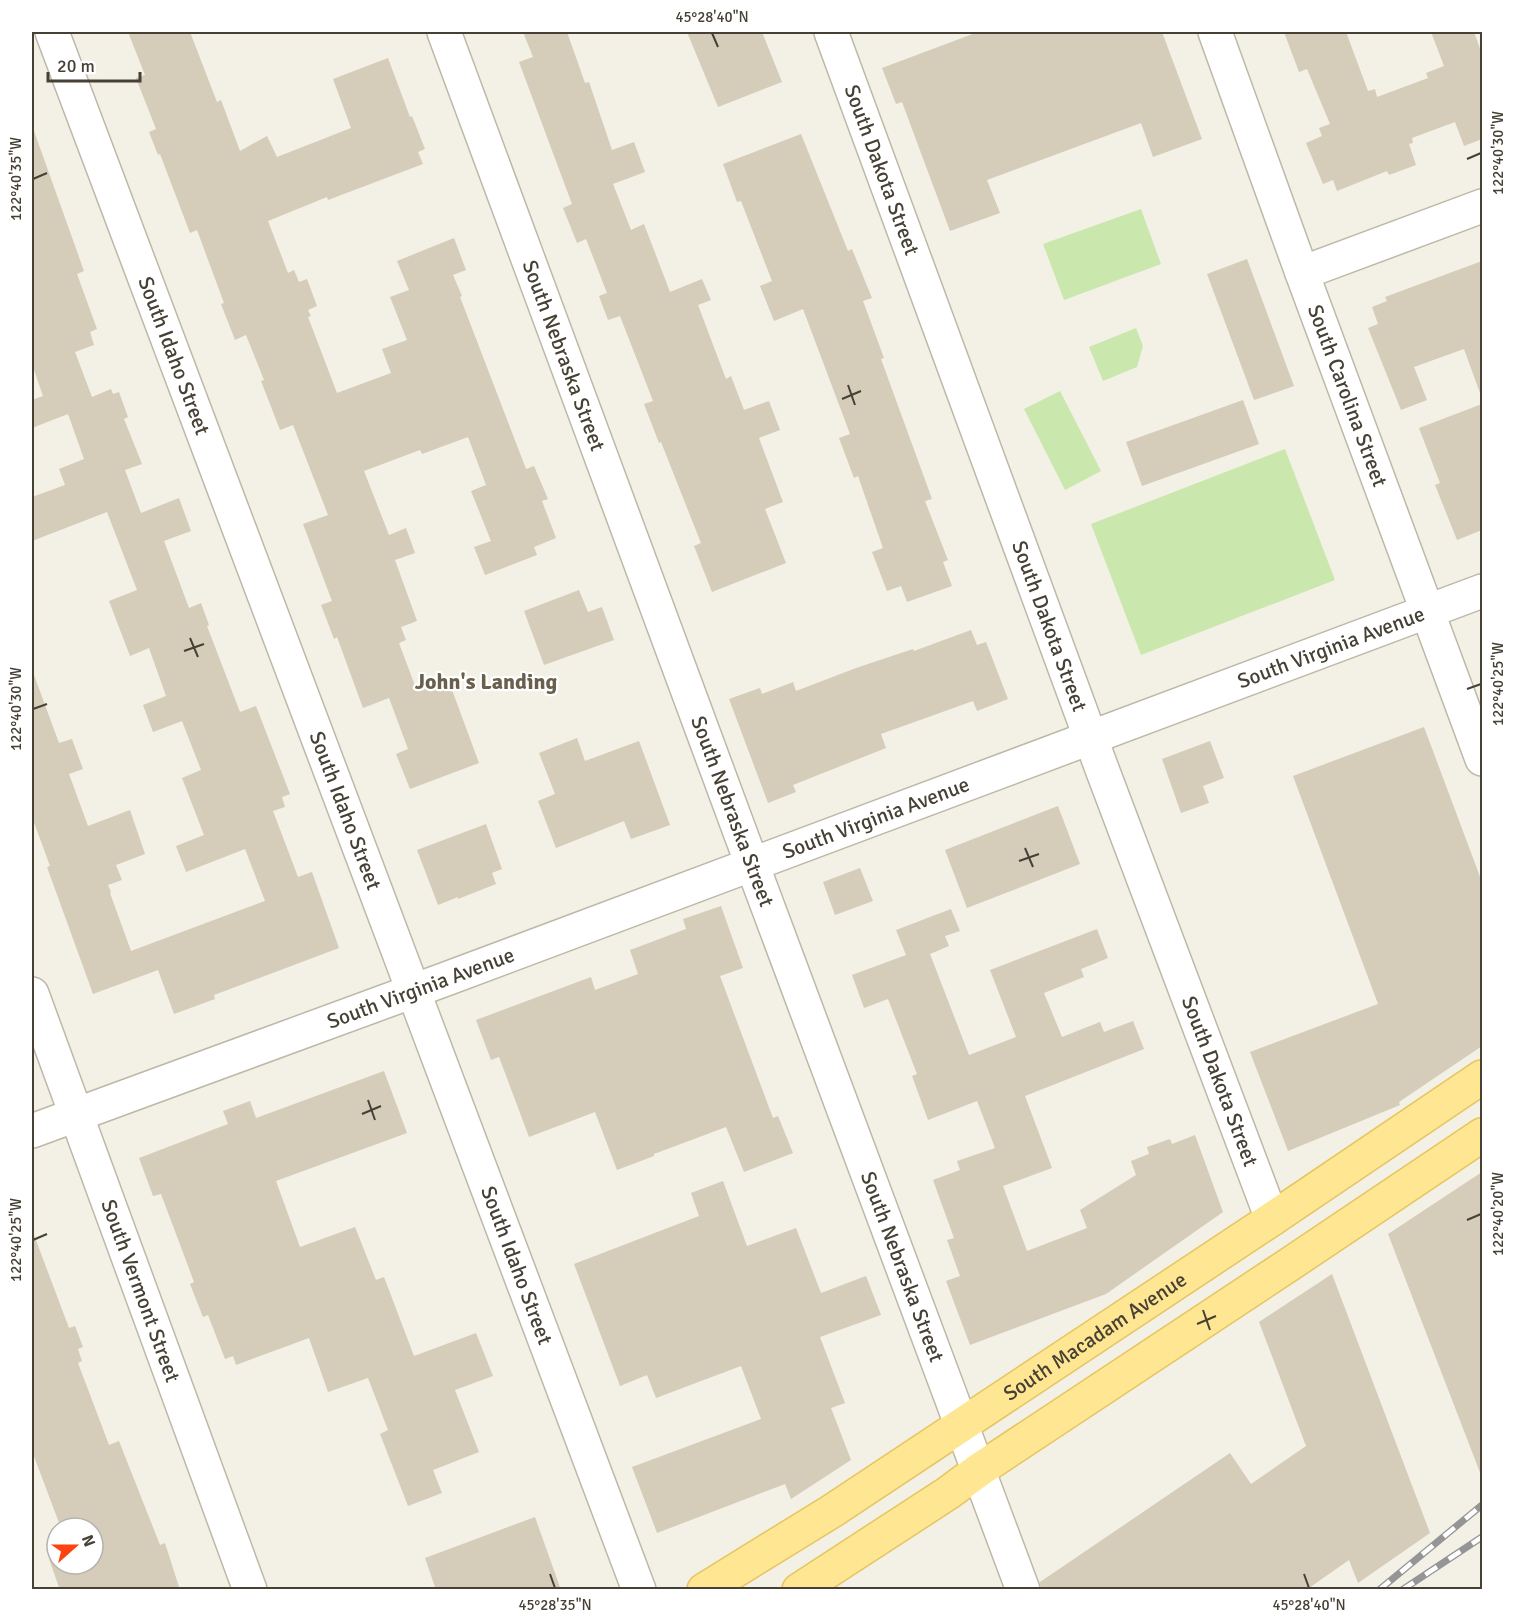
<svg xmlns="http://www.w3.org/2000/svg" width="1514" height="1621" viewBox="0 0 1514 1621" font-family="Signika,sans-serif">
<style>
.green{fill:#cae8ad}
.building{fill:#d5ccba}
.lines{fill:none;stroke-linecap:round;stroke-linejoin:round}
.minor-casing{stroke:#beb8a8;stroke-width:36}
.major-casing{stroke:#e6c561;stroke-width:36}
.minor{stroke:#fff;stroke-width:33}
.major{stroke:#ffe692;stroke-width:33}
.rail-casing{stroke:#959595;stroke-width:7}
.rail{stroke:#fff;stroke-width:4.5;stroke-dasharray:14;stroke-linecap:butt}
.ticks{fill:none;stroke:#464035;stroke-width:2}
.labels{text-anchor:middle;stroke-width:4.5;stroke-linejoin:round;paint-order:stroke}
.street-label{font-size:21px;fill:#464035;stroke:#fff}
.neighbourhood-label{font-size:22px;font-weight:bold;fill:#695f4c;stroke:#fff}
.neatline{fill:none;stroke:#464035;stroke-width:2}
.ticks-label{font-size:15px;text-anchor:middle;fill:#464035}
</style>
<rect width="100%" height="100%" fill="#f3f0e5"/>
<g class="green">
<polygon points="1141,209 1161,264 1064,300 1043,244"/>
<polygon points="1136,328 1143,346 1137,367 1103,381 1089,347"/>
<polygon points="1060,391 1101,471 1065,490 1024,409"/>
<polygon points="1285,449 1335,580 1141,655 1091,524"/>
</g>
<g class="building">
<polygon points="128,32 190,32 217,102 221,100 240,151 267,136 277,157 351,128 333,79 388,58 410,117 412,116 425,149 418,152 423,164 328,200 327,197 268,221 288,273 294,270 299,282 307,279 317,306 308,310 311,316 308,317 337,393 391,373 382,349 407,340 390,297 409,290 397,261 454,238 466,270 453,275 462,296 460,297 526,469 534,466 548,499 542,501 556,538 534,547 537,555 485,575 474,547 491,541 471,491 486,485 468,437 422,454 420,450 364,471 389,535 406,528 415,553 395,560 417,621 401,627 406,640 399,643 417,691 448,679 479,763 410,789 396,754 408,749 389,698 363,708 337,637 334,639 321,605 332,601 303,524 328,515 293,425 280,430 261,381 264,380 246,335 235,340 221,304 224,303 197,230 190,233 160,154 158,155 149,132 156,129 136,78 145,75"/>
<polygon points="523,32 567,32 585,83 589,82 612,150 634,142 645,172 613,184 631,230 644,224 670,292 702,279 711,300 698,305 726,379 731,376 744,410 769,401 780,430 759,438 783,502 765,509 786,563 712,592 694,546 701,543 661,442 659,443 644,404 653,401 620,316 608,320 599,296 607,293 586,239 577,243 563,208 572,204 519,62 533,57"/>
<polygon points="687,32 762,32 782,82 718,107"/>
<polygon points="978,32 1162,32 1202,139 1153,157 1141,123 987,180 1000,213 950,231 902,102 896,104 882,68"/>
<polygon points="1284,32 1346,32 1368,91 1375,89 1377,97 1428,78 1426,73 1444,66 1431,32 1474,32 1482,54 1482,139 1464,146 1455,122 1412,138 1413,143 1409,144 1416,165 1389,175 1387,171 1337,191 1333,180 1323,184 1306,143 1322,136 1319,128 1330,124 1307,69 1299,72"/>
<polygon points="32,131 34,131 84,271 77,274 97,329 90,332 94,345 75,352 92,397 111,389 113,394 119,392 128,417 124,419 142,464 125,470 141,513 179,498 191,531 164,541 189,608 201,603 209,625 207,626 240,712 256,706 290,794 282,797 285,807 273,811 298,877 312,872 339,948 214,995 215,999 174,1014 158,970 93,994 47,867 50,866 32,817 32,676 34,675 59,743 72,739 83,769 69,774 88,826 130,810 145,854 116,865 122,880 108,885 111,892 110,893 131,951 265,901 245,849 186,872 176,846 204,835 182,778 201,770 182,721 153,732 143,705 166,696 149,648 130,656 109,601 137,590 107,512 32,541 32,497 65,485 59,469 84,459 68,414 32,428 32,400 43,396 32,364"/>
<polygon points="801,134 848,251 852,249 872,298 863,301 884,358 881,359 932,499 925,501 948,560 943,562 952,586 907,602 901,586 887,591 872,552 883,548 858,476 854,478 839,438 850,434 803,309 774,321 760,286 772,281 741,201 737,202 723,164"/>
<polygon points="1247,259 1294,386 1254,400 1207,274"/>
<polygon points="1482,261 1482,392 1480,393 1464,349 1414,367 1427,400 1401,410 1368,328 1378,324 1372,307 1387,301 1385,297"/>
<polygon points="1243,400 1259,444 1142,486 1126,442"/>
<polygon points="1482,404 1482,530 1457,540 1435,485 1440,483 1419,428"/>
<polygon points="579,590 588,612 602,607 614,640 544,665 524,611"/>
<polygon points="971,630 977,645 986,642 1008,699 977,711 973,701 881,734 886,748 793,785 796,792 768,803 729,699 760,688 762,694 793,682 796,691 856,668 913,649 914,651"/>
<polygon points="1424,727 1482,882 1482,1046 1399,1102 1400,1105 1288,1151 1250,1052 1378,1004 1293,776"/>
<polygon points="577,738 585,761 639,741 670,825 631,839 624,821 556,848 538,801 555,794 539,753"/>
<polygon points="1210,741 1224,778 1203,786 1209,803 1181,813 1162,759"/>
<polygon points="1058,806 1080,864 967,908 945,850"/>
<polygon points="486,824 502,869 492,873 496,884 458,899 458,897 438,905 417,850"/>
<polygon points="860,868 873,901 835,915 823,882"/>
<polygon points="721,906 743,968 720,976 773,1118 778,1116 793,1153 744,1172 726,1127 654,1154 654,1156 617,1170 595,1112 529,1137 499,1057 491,1060 476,1020 591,977 595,990 638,974 630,950 686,929 683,919"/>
<polygon points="951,909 960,931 945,936 949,946 930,954 969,1055 1016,1037 990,970 1097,929 1108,958 1081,969 1084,977 1044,993 1062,1037 1100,1022 1104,1032 1133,1021 1144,1049 1025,1096 1052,1168 1003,1186 1027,1251 1087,1228 1080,1210 1136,1175 1131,1161 1149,1154 1147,1147 1170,1139 1172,1144 1195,1135 1223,1212 1106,1294 970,1345 946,1281 960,1276 947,1240 954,1238 933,1180 960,1170 957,1161 995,1148 977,1101 928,1120 912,1076 917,1074 888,999 864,1008 852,975 906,955 896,930"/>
<polygon points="384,1071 407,1133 276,1181 300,1247 355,1227 376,1280 384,1277 414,1356 476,1333 493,1376 455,1390 479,1452 433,1470 442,1493 408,1506 380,1434 388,1430 368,1378 328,1392 309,1338 236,1365 233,1356 225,1359 208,1315 203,1317 190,1284 194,1282 161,1194 153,1196 139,1158 228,1124 223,1111 250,1101 256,1118"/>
<polygon points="1482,1172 1482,1475 1481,1475 1388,1234"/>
<polygon points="723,1181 747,1246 796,1228 821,1293 866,1276 881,1315 820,1337 845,1403 831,1408 851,1460 791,1499 785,1484 657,1533 632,1467 761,1419 741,1366 656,1398 647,1375 620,1386 574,1264 699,1216 691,1193"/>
<polygon points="32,1235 34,1235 69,1328 75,1326 83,1347 78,1349 82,1361 78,1363 109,1445 119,1441 160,1545 165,1543 180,1590 60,1590 49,1559 57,1556 57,1564 93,1564 93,1528 61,1528 32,1451"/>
<polygon points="1332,1274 1430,1533 1358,1583 1349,1560 1306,1590 1041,1590 1040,1582 1230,1453 1251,1484 1306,1446 1259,1322"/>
<polygon points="535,1517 561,1590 436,1590 425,1558"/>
</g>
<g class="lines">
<g class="minor-casing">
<g id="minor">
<path id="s1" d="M52,32L639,1590"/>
<path id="s2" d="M444,32L740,832L1023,1590"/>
<path id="s3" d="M831,32L1102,769L1272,1219"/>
<path id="s4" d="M1215,32L1302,273L1482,759"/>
<polyline points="1302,273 1482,206"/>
<path id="s5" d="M32,994L250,1590"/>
<path id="s6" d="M32,1131L446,979L1482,591"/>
</g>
</g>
<g class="major-casing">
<g id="major">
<path id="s7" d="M704,1590L832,1511L1272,1219L1482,1077"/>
<polyline points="799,1590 948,1493 979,1470 1290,1264 1482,1135"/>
</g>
</g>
<use href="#minor" class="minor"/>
<use href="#major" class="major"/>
<g class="rail-casing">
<g id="rail">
<polyline points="1379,1590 1482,1505"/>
<polyline points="1402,1590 1482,1537"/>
</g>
</g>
<use href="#rail" class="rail"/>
</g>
<path class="ticks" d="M712,33L718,47M1467,159L1481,153M33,179L47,173M848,385L855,405M842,399L861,391M190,638L198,657M184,651L204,644M1467,689L1481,684M33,709L47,704M1025,848L1033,867M1019,861L1039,854M368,1100L375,1120M362,1114L381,1106M1467,1220L1481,1214M33,1240L47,1234M1203,1310L1210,1330M1197,1324L1216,1316M550,1574L555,1588M1304,1574L1309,1588"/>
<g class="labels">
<g class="street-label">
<text dy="7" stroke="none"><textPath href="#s3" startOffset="147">South Dakota Street</textPath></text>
<text dy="7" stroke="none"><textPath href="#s2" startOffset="345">South Nebraska Street</textPath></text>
<text dy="7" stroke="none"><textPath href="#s1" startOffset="346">South Idaho Street</textPath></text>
<text dy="7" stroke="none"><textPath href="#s4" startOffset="387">South Carolina Street</textPath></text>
<text dy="7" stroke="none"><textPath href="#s3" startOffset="633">South Dakota Street</textPath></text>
<text dy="7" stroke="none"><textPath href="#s6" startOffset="1386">South Virginia Avenue</textPath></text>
<text dy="7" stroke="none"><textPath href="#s1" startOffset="832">South Idaho Street</textPath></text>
<text dy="7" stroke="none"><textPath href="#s2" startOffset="831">South Nebraska Street</textPath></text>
<text dy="7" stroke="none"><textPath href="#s6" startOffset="900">South Virginia Avenue</textPath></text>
<text dy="7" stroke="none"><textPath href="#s6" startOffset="414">South Virginia Avenue</textPath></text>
<text dy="7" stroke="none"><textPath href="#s3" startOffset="1119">South Dakota Street</textPath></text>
<text dy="7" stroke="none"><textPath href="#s1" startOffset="1318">South Idaho Street</textPath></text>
<text dy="7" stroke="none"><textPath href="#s2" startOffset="1317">South Nebraska Street</textPath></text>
<text dy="7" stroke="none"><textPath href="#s5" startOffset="316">South Vermont Street</textPath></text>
<text dy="7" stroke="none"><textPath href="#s7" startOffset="466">South Macadam Avenue</textPath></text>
</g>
<g class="neighbourhood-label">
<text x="486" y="689">John's Landing</text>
</g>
</g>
<rect width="1514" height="1621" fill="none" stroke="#ffffff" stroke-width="66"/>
<g transform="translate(75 1546) rotate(69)"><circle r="28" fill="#ffffff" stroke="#b5b3ae" stroke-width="1.5"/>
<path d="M0-4.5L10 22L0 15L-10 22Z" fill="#fe4212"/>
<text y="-9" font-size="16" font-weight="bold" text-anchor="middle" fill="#464035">N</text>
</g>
<path d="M48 72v9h92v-9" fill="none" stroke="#464035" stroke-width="3"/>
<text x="57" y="72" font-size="18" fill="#464035" stroke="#ffffff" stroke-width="4.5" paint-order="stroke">20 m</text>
<rect x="33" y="33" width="1448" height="1555" class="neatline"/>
<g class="ticks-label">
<text x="712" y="22">45°28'40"N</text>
<text transform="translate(1498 153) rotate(-90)" y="5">122°40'30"W</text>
<text transform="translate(16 179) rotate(-90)" y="5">122°40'35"W</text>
<text transform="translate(1498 684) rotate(-90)" y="5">122°40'25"W</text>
<text transform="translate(16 709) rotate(-90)" y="5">122°40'30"W</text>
<text transform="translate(1498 1214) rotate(-90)" y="5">122°40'20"W</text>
<text transform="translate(16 1240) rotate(-90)" y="5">122°40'25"W</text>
<text x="555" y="1610">45°28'35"N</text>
<text x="1309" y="1610">45°28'40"N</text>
</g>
</svg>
